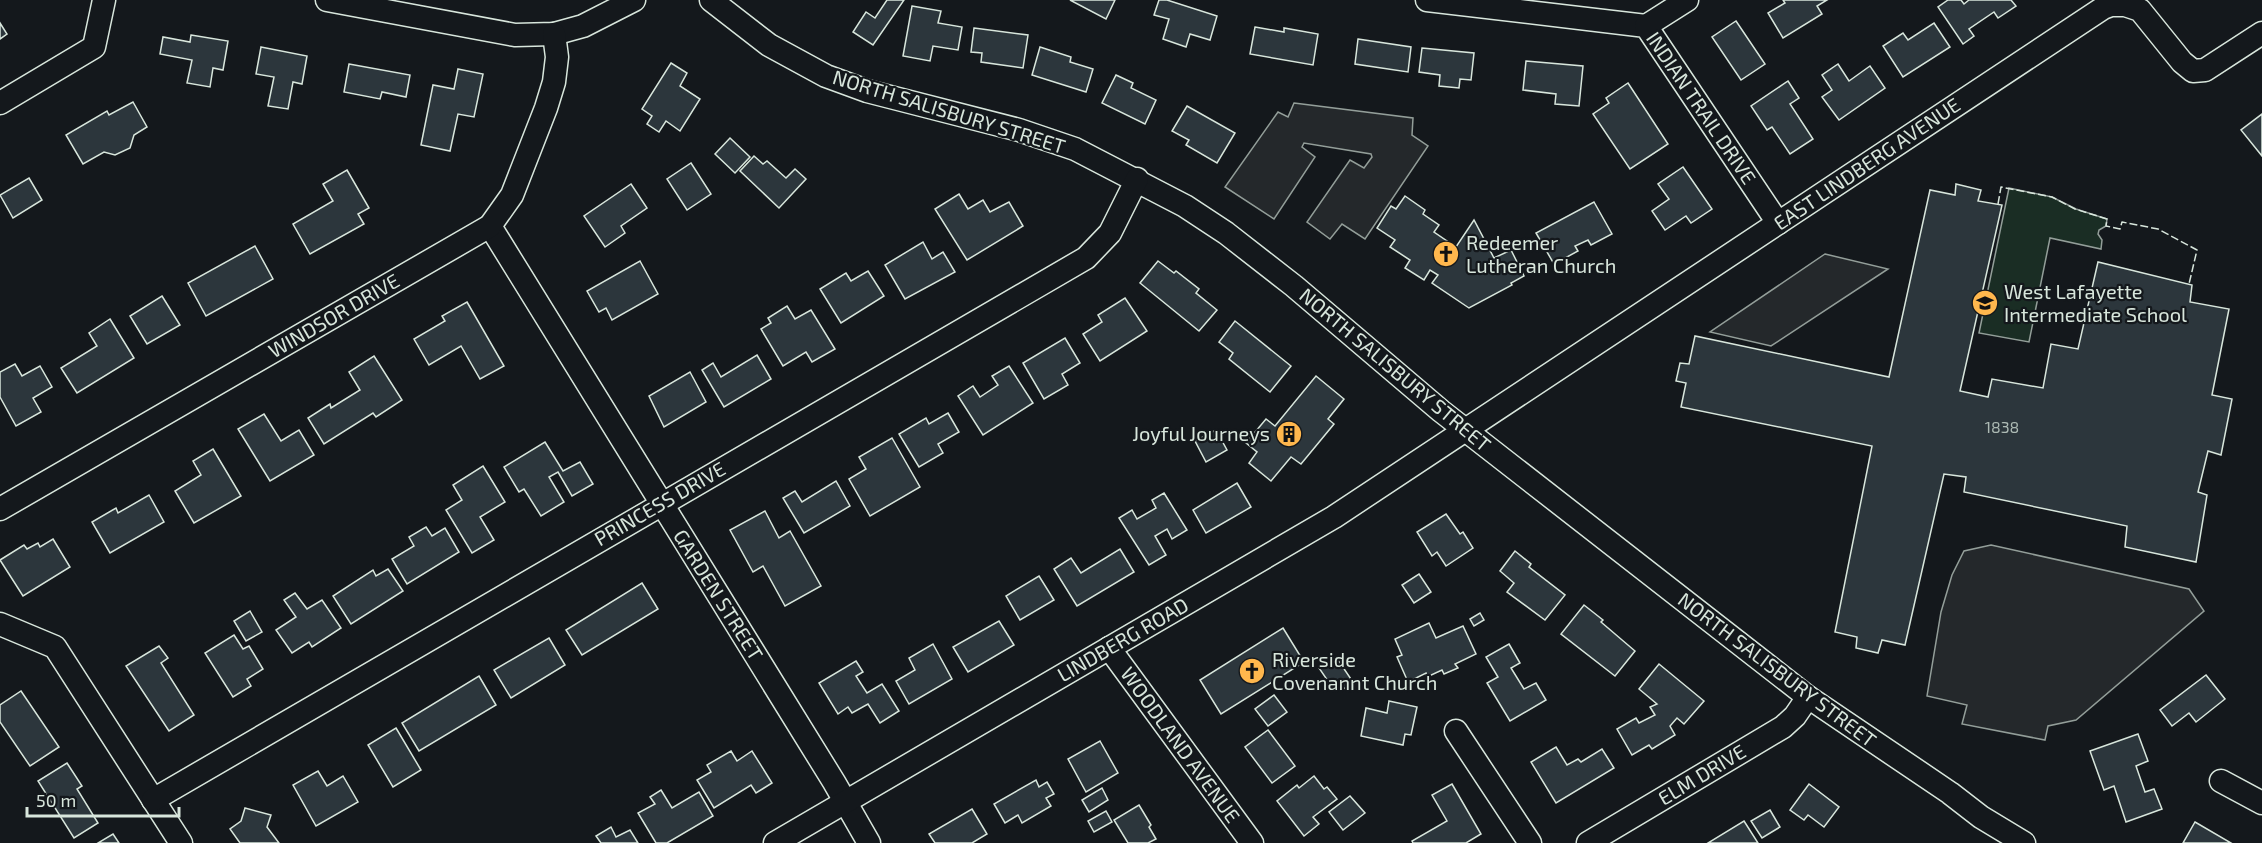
<svg xmlns="http://www.w3.org/2000/svg" width="2262" height="843" viewBox="0 0 2262 843" font-family="'Exo 2',sans-serif">
<style>
.green{fill:#1a2d24;stroke:#939e99;stroke-width:1.5}
.parking{fill:#24282b;stroke:#939e99;stroke-width:1.5}
.building{fill:#2c363c;stroke:#d8e6dc;stroke-width:1.5}
.lines{fill:none;stroke-linecap:round;stroke-linejoin:round}
.minor-casing{stroke:#d8e6dc;stroke-width:25}
.minor{stroke:#14181c;stroke-width:22}
.fence{stroke:#d8e6dc;stroke-width:1.5;stroke-dasharray:8 3;stroke-linecap:butt}
.labels{text-anchor:middle;stroke-width:4.5;stroke-linejoin:round;paint-order:stroke}
.number-label{font-size:16px;fill:#adbab4}
.street-label{font-size:20px;fill:#d8e6dc;stroke:#14181c}
.poi-label{font-size:20px;fill:#d8e6dc;stroke:#14181c;text-anchor:start}
</style>
<rect width="100%" height="100%" fill="#14181c"/>
<polygon class="green" points="2009,188 2052,197 2076,209 2107,219 2106,226 2099,230 2098,234 2102,240 2101,249 2050,238 2029,342 1979,333"/>
<g class="parking">
<polygon points="1294,103 1413,118 1412,135 1428,146 1365,239 1342,224 1330,239 1307,222 1350,160 1364,168 1372,157 1371,154 1304,143 1302,147 1315,157 1274,219 1225,187 1278,112 1288,117"/>
<polygon points="1825,254 1888,269 1771,346 1710,332"/>
<polygon points="1991,545 2189,589 2204,611 2076,720 2048,726 2045,740 1962,724 1967,705 1927,696 1941,612 1952,575 1964,551"/>
</g>
<g class="building">
<polygon points="887,0 904,0 873,45 853,32 866,12 875,18"/>
<polygon points="1070,0 1115,0 1106,19"/>
<polygon points="1159,0 1167,0 1217,16 1210,40 1190,34 1186,47 1163,39 1169,19 1154,15"/>
<polygon points="1783,0 1827,0 1817,6 1822,14 1783,38 1768,13 1785,3"/>
<polygon points="1948,0 1961,0 1964,4 1969,0 2011,0 2016,6 1998,18 1994,12 1969,29 1974,36 1963,44 1938,7"/>
<polygon points="912,6 941,11 938,23 962,27 958,50 933,46 930,61 903,56"/>
<polygon points="1736,21 1765,64 1741,80 1712,37"/>
<polygon points="0,23 7,34 0,39"/>
<polygon points="1934,23 1950,47 1903,77 1883,46 1903,33 1908,40"/>
<polygon points="1255,27 1284,32 1284,28 1318,34 1313,65 1250,54"/>
<polygon points="974,28 1028,35 1023,68 981,62 982,53 971,52"/>
<polygon points="191,35 228,41 223,70 213,68 210,87 187,83 192,60 160,54 163,37 190,42"/>
<polygon points="1358,39 1411,47 1408,72 1355,64"/>
<polygon points="261,47 307,56 302,84 293,82 288,109 268,106 274,77 256,74"/>
<polygon points="1040,47 1071,57 1070,62 1093,69 1086,92 1032,75"/>
<polygon points="1422,48 1474,53 1471,80 1460,79 1459,88 1439,86 1440,75 1419,72"/>
<polygon points="1526,61 1583,66 1579,106 1555,104 1556,94 1523,90"/>
<polygon points="671,63 687,73 680,86 700,99 680,131 666,121 659,132 647,124 652,116 642,109"/>
<polygon points="349,64 410,75 406,97 382,92 380,99 344,92"/>
<polygon points="1838,64 1849,81 1870,66 1885,88 1839,120 1822,97 1832,90 1822,75"/>
<polygon points="458,69 483,74 474,117 458,114 450,151 421,145 433,85 454,89"/>
<polygon points="1116,75 1133,83 1131,88 1156,100 1145,124 1102,103"/>
<polygon points="1788,81 1799,98 1790,104 1813,139 1790,154 1772,127 1767,130 1751,106"/>
<polygon points="1628,83 1668,144 1630,169 1593,114 1609,103 1606,98"/>
<polygon points="133,102 147,127 134,135 130,148 115,155 104,152 83,164 66,135 107,111 109,115"/>
<polygon points="1187,106 1235,133 1217,163 1186,145 1189,140 1172,131"/>
<polygon points="2262,114 2262,156 2241,130"/>
<polygon points="730,138 750,157 735,173 715,154"/>
<polygon points="754,156 763,164 767,161 786,178 795,169 806,179 779,208 740,171"/>
<polygon points="691,163 711,194 687,210 667,179"/>
<polygon points="1683,167 1712,209 1691,223 1686,216 1665,230 1652,211 1669,199 1658,184"/>
<polygon points="347,170 369,208 358,214 364,224 310,254 293,224 333,201 323,184"/>
<polygon points="29,178 42,200 13,218 0,195"/>
<polygon points="631,184 647,208 621,226 625,233 605,247 584,216"/>
<polygon points="1956,184 1981,190 1978,201 2002,205 1960,391 1988,397 1992,379 2043,388 2051,344 2078,349 2098,262 2192,285 2190,302 2229,309 2212,395 2232,399 2221,455 2208,451 2198,492 2207,495 2196,562 2125,547 2127,526 1964,492 1966,477 1944,474 1905,645 1882,640 1878,653 1856,648 1857,637 1835,632 1872,446 1681,407 1686,383 1676,381 1680,363 1689,364 1695,336 1889,377 1930,190 1955,195"/>
<polygon points="959,194 968,209 983,200 990,212 1009,202 1023,226 967,260 935,209"/>
<polygon points="1405,196 1425,210 1423,214 1439,225 1434,232 1456,247 1474,220 1494,258 1511,250 1524,276 1511,283 1512,285 1469,308 1432,283 1438,275 1430,270 1424,280 1405,268 1410,260 1390,247 1395,240 1377,228 1391,206 1396,209"/>
<polygon points="1594,202 1612,234 1591,245 1588,240 1575,246 1578,251 1554,264 1536,233"/>
<polygon points="923,242 932,259 943,252 955,272 905,299 885,265"/>
<polygon points="255,246 273,279 206,316 188,283"/>
<polygon points="640,261 658,294 612,320 606,308 599,312 587,291"/>
<polygon points="1158,261 1174,273 1176,271 1199,289 1196,293 1217,310 1199,331 1140,283"/>
<polygon points="868,271 884,296 841,323 820,289 846,273 851,281"/>
<polygon points="162,296 180,325 147,344 130,316"/>
<polygon points="1125,298 1147,331 1100,361 1083,334 1102,322 1098,315"/>
<polygon points="467,302 504,366 480,379 461,346 429,365 414,339 445,321 442,316"/>
<polygon points="787,306 795,319 811,310 835,349 812,362 806,352 783,366 761,329 771,323 768,318"/>
<polygon points="110,319 134,358 77,393 61,368 97,346 89,333"/>
<polygon points="1235,321 1291,366 1270,392 1229,359 1233,353 1219,342"/>
<polygon points="1065,338 1080,363 1062,374 1068,385 1044,399 1023,363"/>
<polygon points="757,355 771,379 724,407 702,370 713,363 721,377"/>
<polygon points="374,356 402,400 376,417 373,413 324,444 308,418 330,404 331,408 360,390 349,372"/>
<polygon points="15,364 22,376 40,366 52,387 33,398 41,412 16,426 0,397 0,372"/>
<polygon points="1009,366 1033,403 983,435 958,396 973,386 980,397 998,385 992,376"/>
<polygon points="690,372 706,402 664,427 649,396"/>
<polygon points="1316,376 1344,399 1328,419 1334,424 1301,464 1291,457 1271,481 1249,463 1257,452 1246,443 1266,419 1275,426"/>
<polygon points="948,413 959,432 938,444 943,453 919,467 899,434 926,418 929,424"/>
<polygon points="264,414 281,441 299,430 314,455 270,481 238,429"/>
<polygon points="1216,430 1227,450 1206,462 1195,441"/>
<polygon points="892,438 920,487 870,516 849,479 866,469 859,457"/>
<polygon points="545,442 563,471 580,462 593,484 572,496 558,472 549,477 564,502 541,516 524,489 519,492 504,467"/>
<polygon points="213,449 241,496 194,523 175,491 201,475 193,461"/>
<polygon points="483,466 505,502 480,517 494,540 472,553 446,510 462,500 453,485"/>
<polygon points="836,481 850,506 804,533 783,498 795,491 802,502"/>
<polygon points="1237,483 1251,507 1206,533 1193,510"/>
<polygon points="1164,493 1187,530 1172,539 1167,529 1155,536 1166,555 1149,565 1119,518 1132,510 1137,519 1156,508 1152,500"/>
<polygon points="149,495 164,522 110,553 92,522 116,508 118,513"/>
<polygon points="765,511 779,538 790,531 821,586 785,606 763,566 753,572 730,530"/>
<polygon points="1446,514 1460,534 1463,532 1473,548 1446,566 1437,552 1432,556 1417,532"/>
<polygon points="426,527 432,536 445,528 459,552 407,584 392,559 414,546 409,537"/>
<polygon points="53,539 70,567 23,596 0,560 24,545 27,549 38,543 40,547"/>
<polygon points="1120,549 1134,572 1077,606 1054,569 1071,558 1081,573"/>
<polygon points="1515,551 1531,564 1529,567 1565,595 1545,620 1507,592 1514,583 1500,571"/>
<polygon points="388,569 403,591 351,624 333,596 373,570 376,576"/>
<polygon points="1419,574 1431,592 1414,603 1402,585"/>
<polygon points="1039,576 1054,600 1020,620 1006,596"/>
<polygon points="642,583 658,609 582,655 566,630"/>
<polygon points="295,593 307,609 322,600 341,628 312,647 309,642 292,653 276,630 296,617 284,600"/>
<polygon points="1584,605 1603,620 1601,622 1635,651 1615,676 1561,634"/>
<polygon points="250,611 262,632 246,641 234,621"/>
<polygon points="1480,613 1484,620 1474,626 1470,619"/>
<polygon points="999,621 1014,645 968,672 953,647"/>
<polygon points="1429,623 1436,638 1463,626 1476,654 1455,664 1458,668 1444,674 1442,670 1427,677 1426,673 1408,682 1397,657 1402,655 1395,639"/>
<polygon points="1283,628 1304,662 1221,714 1200,680"/>
<polygon points="234,635 243,649 249,646 263,669 247,679 251,686 233,697 205,653"/>
<polygon points="549,638 565,665 511,698 494,670"/>
<polygon points="933,644 952,679 909,704 896,681 915,670 909,658"/>
<polygon points="1509,644 1520,663 1511,668 1524,689 1536,683 1546,700 1510,721 1487,683 1498,677 1486,657"/>
<polygon points="159,646 168,658 161,663 194,715 169,731 126,666"/>
<polygon points="1336,657 1353,682 1342,690 1337,683 1332,687 1319,668"/>
<polygon points="856,661 863,672 856,676 867,693 882,684 899,711 880,723 868,704 852,713 848,707 838,714 819,683"/>
<polygon points="1659,664 1704,701 1684,724 1677,718 1670,726 1675,735 1652,749 1649,745 1632,755 1617,729 1636,718 1639,723 1655,715 1650,707 1657,704 1639,689"/>
<polygon points="2206,675 2225,699 2196,722 2189,713 2172,726 2160,710"/>
<polygon points="479,676 496,705 419,751 402,723"/>
<polygon points="21,691 59,747 30,766 0,722 0,705"/>
<polygon points="1274,695 1287,712 1268,726 1255,709"/>
<polygon points="1389,701 1417,707 1411,735 1405,734 1403,745 1361,736 1366,708 1387,713"/>
<polygon points="396,728 421,770 393,787 368,745"/>
<polygon points="1268,730 1295,766 1272,783 1245,747"/>
<polygon points="2138,734 2148,761 2136,766 2145,792 2154,789 2162,809 2126,822 2114,786 2104,790 2090,751"/>
<polygon points="1100,741 1118,773 1086,792 1068,759"/>
<polygon points="1556,747 1567,765 1578,759 1581,762 1602,749 1614,768 1556,803 1531,762"/>
<polygon points="731,751 737,761 752,751 772,783 756,793 751,785 714,808 697,780 711,772 707,765"/>
<polygon points="67,763 82,786 77,789 98,823 74,838 38,781"/>
<polygon points="318,771 327,786 343,776 358,802 316,826 293,785"/>
<polygon points="1314,776 1324,789 1327,787 1337,799 1313,817 1319,824 1304,836 1277,801 1297,785 1299,788"/>
<polygon points="1036,780 1039,787 1047,782 1054,794 1046,798 1051,806 1022,823 1018,815 1005,823 994,804"/>
<polygon points="1452,784 1481,834 1466,843 1413,843 1412,841 1447,821 1432,795"/>
<polygon points="1809,784 1839,807 1824,827 1808,815 1804,820 1790,810"/>
<polygon points="1102,788 1108,800 1089,812 1082,800"/>
<polygon points="661,790 672,808 699,792 713,816 667,843 656,843 638,813 655,804 650,797"/>
<polygon points="1350,796 1365,813 1343,830 1329,812"/>
<polygon points="1139,805 1151,825 1149,827 1156,839 1148,843 1128,843 1114,820"/>
<polygon points="245,808 271,815 267,827 279,843 240,843 230,829 241,821"/>
<polygon points="972,809 987,834 972,843 935,843 929,834"/>
<polygon points="1770,810 1780,827 1762,838 1751,821"/>
<polygon points="1106,811 1112,822 1094,832 1088,821"/>
<polygon points="1744,821 1758,843 1708,843"/>
<polygon points="2195,822 2231,843 2183,843"/>
<polygon points="611,827 616,837 630,830 638,843 601,843 596,836"/>
<polygon points="113,834 119,843 98,843"/>
</g>
<g class="lines">
<g class="minor-casing">
<g id="minor">
<polyline points="327,0 515,35 554,34 583,26 634,0"/>
<polyline points="711,0 769,45 826,76 867,91 1019,130 1075,149 1185,206 1226,233 1294,286 1441,411 1808,697 1950,793 1981,817 2024,843"/>
<polyline points="1427,0 1646,26 1778,223"/>
<polyline points="1646,26 1687,0"/>
<polyline points="0,103 94,47 104,0"/>
<polyline points="490,226 834,782 869,843"/>
<polyline points="0,509 490,226 512,195 546,108 554,82 557,57 554,34"/>
<polyline points="0,624 55,647 181,843"/>
<polyline points="1109,648 1252,843"/>
<polyline points="1456,731 1530,843"/>
<polyline points="2221,781 2262,803"/>
<polyline points="153,800 1086,258 1110,233 1137,179"/>
<polyline points="775,843 1334,517 2103,8 2111,5 2125,5 2140,10 2182,62 2193,71 2205,70 2262,33"/>
<polyline points="1588,843 1783,727 1795,716 1808,697"/>
</g>
</g>
<use href="#minor" class="minor"/>
<polyline class="fence" points="1998,204 2001,187 2052,197 2075,209 2107,219 2106,226 2120,229 2122,222 2158,229 2197,250 2189,284"/>
</g>
<defs>
<g id="church-disc" transform="scale(1.35)"><circle r="9.5" fill="#ffb74d" stroke="#14181c"/><path d="M-1.2-6h2.4v3.5h3.3v2.4h-3.3V6h-2.4V-.1h-3.3v-2.4h3.3Z" fill="#111"/></g>
<g id="school-disc" transform="scale(1.35)"><circle r="9.5" fill="#ffb74d" stroke="#14181c"/><path d="M0-5L7-2L0 1L-7-2ZM-4 1L0 2.5L4 1V4Q0 6-4 4Z" fill="#111"/></g>
<g id="building-disc" transform="scale(1.35)"><circle r="9.5" fill="#ffb74d" stroke="#14181c"/><path d="M-4-6H4V6H1V3H-1V6H-4ZM-2.5-4.3h1.7v1.8h-1.7ZM.8-4.3h1.7v1.8H.8ZM-2.5-1h1.7V.8h-1.7ZM.8-1h1.7V.8H.8Z" fill="#111"/></g>
</defs>
<g fill-rule="evenodd">
<use href="#church-disc" x="1446" y="254"/>
<use href="#school-disc" x="1985" y="303"/>
<use href="#building-disc" x="1289" y="434"/>
<use href="#church-disc" x="1252" y="671"/>
</g>
<g class="labels">
<g class="number-label">
<text x="2002" y="433">1838</text>
</g>
<g class="street-label">
<text transform="translate(1701 108) rotate(56)" y="7">INDIAN TRAIL DRIVE</text>
<text transform="translate(949 112) rotate(17)" y="7">NORTH SALISBURY STREET</text>
<text transform="translate(1867 164) rotate(-34)" y="7">EAST LINDBERG AVENUE</text>
<text transform="translate(334 316) rotate(-30)" y="7">WINDSOR DRIVE</text>
<text transform="translate(1395 370) rotate(40)" y="7">NORTH SALISBURY STREET</text>
<text transform="translate(660 504) rotate(-30)" y="7">PRINCESS DRIVE</text>
<text transform="translate(718 595) rotate(58)" y="7">GARDEN STREET</text>
<text transform="translate(1123 640) rotate(-30)" y="7">LINDBERG ROAD</text>
<text transform="translate(1777 670) rotate(37)" y="7">NORTH SALISBURY STREET</text>
<text transform="translate(1180 745) rotate(54)" y="7">WOODLAND AVENUE</text>
<text transform="translate(1702 775) rotate(-31)" y="7">ELM DRIVE</text>
</g>
<g class="poi-label">
<text x="1466" y="250">Redeemer<tspan x="1466" dy="23">Lutheran Church</tspan></text>
<text x="2004" y="299">West Lafayette<tspan x="2004" dy="23">Intermediate School</tspan></text>
<text x="1270" y="441" text-anchor="end">Joyful Journeys</text>
<text x="1272" y="667">Riverside<tspan x="1272" dy="23">Covenannt Church</tspan></text>
</g>
</g>
<path d="M27 807v9h152v-9" fill="none" stroke="#d8e6dc" stroke-width="3"/>
<text x="36" y="807" font-size="18" fill="#d8e6dc" stroke="#14181c" stroke-width="4.5" paint-order="stroke">50 m</text>
</svg>
